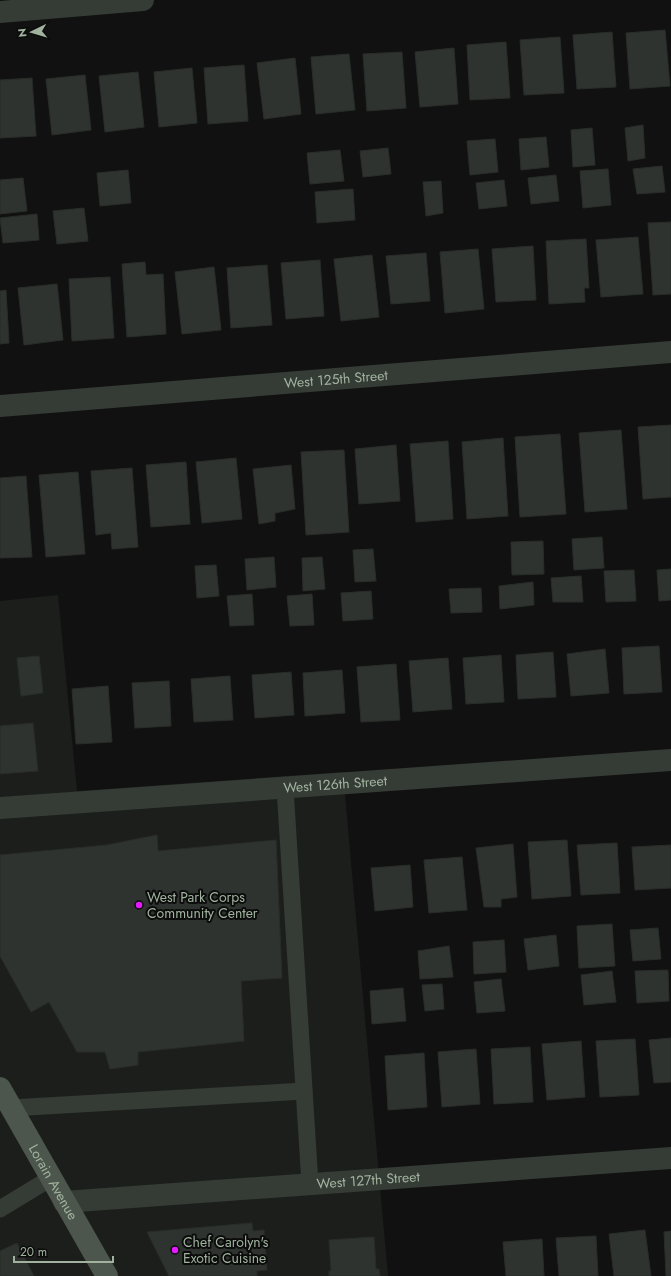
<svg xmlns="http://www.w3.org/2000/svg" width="671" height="1276" viewBox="0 0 671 1276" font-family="Jost,sans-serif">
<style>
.built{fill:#1c1e1b}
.building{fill:#2f332f;stroke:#292d2a}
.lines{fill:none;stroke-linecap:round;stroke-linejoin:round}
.lane{stroke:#353b35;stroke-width:17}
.street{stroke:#353b35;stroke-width:22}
.primary{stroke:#4c564c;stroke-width:22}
.poi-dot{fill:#e51aff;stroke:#0b0c0b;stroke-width:1.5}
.labels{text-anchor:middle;stroke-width:4;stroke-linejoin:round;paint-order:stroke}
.street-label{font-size:14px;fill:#a1b39f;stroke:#0b0c0b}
.poi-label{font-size:14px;fill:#a1b39f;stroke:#0b0c0b;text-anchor:start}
</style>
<rect width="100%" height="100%" fill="#101110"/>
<polygon class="built" points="58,595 77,791 343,772 388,1276 0,1276 0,601"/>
<g class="building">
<polygon points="665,30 670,86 630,89 626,33"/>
<polygon points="612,32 616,87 577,89 573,35"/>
<polygon points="560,37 564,93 524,95 520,40"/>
<polygon points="506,42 510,98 470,100 467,45"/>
<polygon points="454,48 458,104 420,107 415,52"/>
<polygon points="402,52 406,108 367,111 363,54"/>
<polygon points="349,54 355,110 316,114 311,57"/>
<polygon points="295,58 301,114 264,119 257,63"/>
<polygon points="244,65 248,121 208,124 204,68"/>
<polygon points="192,68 197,123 159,127 154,72"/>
<polygon points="138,72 144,127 105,132 99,76"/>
<polygon points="85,75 91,130 52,135 46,79"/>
<polygon points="32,78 36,136 0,138 0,80"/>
<polygon points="643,125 645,158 628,161 625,128"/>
<polygon points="592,128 595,165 573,167 571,130"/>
<polygon points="546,137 549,167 521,170 519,139"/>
<polygon points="495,139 498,172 470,175 467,141"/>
<polygon points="388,148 391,174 363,177 360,151"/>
<polygon points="340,150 344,181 310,184 307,153"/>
<polygon points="662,166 665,192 637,194 633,169"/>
<polygon points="608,169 611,205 583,208 580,171"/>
<polygon points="128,170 131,203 100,206 97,173"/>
<polygon points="556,175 559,201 531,204 528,178"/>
<polygon points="23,178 27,211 0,214 0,180"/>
<polygon points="504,180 507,206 479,209 476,183"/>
<polygon points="441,181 443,213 426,216 423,182"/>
<polygon points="353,189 355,220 317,223 315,192"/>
<polygon points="84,208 88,241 57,244 53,211"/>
<polygon points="37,214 39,240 3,243 0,218"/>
<polygon points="671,222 671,294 653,295 648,223"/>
<polygon points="638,237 643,294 601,297 596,240"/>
<polygon points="586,239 589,288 584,288 585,302 549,304 546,241"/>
<polygon points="533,246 536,300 496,302 492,249"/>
<polygon points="478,249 484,309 445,313 440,252"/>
<polygon points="426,253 430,301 391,304 386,256"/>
<polygon points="372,255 379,317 341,321 334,259"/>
<polygon points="320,260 324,316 286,319 281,263"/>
<polygon points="145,262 146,275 163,274 166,334 127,337 122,264"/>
<polygon points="267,265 272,325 231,328 227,268"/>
<polygon points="214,267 221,330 182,334 175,272"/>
<polygon points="110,277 114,338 72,341 69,279"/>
<polygon points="57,284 63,340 24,345 18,288"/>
<polygon points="6,290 9,343 0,344 0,291"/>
<polygon points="671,425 671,497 643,499 638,427"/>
<polygon points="621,430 627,509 585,512 579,433"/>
<polygon points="560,434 566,514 520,517 515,437"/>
<polygon points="503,438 508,516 467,519 462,442"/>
<polygon points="448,441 453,519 416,522 410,444"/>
<polygon points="396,445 400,501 359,504 355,449"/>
<polygon points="344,450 349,532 306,535 301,452"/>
<polygon points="236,458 242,519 202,523 196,462"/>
<polygon points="186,462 190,524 151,527 146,465"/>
<polygon points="291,465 295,509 275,513 275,521 259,524 253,469"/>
<polygon points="132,468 138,547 112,549 111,533 96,535 91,471"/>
<polygon points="78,472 85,554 46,557 39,475"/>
<polygon points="26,476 32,557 0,558 0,478"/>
<polygon points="602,537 604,568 574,570 572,539"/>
<polygon points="543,541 544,574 512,575 511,542"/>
<polygon points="373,549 376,581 355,582 353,550"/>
<polygon points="274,557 276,587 247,590 245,559"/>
<polygon points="322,557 325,589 303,591 302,558"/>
<polygon points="216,565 219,596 197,598 195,566"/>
<polygon points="671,569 671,600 659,601 657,570"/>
<polygon points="634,570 636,601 606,602 604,571"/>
<polygon points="581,576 583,602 553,602 551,578"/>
<polygon points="533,582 534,605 500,609 499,586"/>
<polygon points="481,588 482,612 451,613 449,589"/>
<polygon points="371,591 373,619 343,621 341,593"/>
<polygon points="252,594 254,625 230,626 227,596"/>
<polygon points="312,594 314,625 290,626 287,596"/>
<polygon points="659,646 662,692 624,694 622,648"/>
<polygon points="605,649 609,693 571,696 567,654"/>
<polygon points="553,652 556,697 518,699 516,655"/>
<polygon points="501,655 504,702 466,704 463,658"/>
<polygon points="39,656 43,693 21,696 17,658"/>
<polygon points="448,658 452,709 413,712 409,661"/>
<polygon points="396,664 400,720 361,722 357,667"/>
<polygon points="342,670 345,713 305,716 303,673"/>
<polygon points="291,672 294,715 255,718 252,675"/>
<polygon points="230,676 233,720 194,722 191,679"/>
<polygon points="169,681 171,726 135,728 132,683"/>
<polygon points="108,686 112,742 76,744 72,689"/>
<polygon points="33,723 38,771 0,774 0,726"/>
<polygon points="157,835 158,851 276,840 282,978 241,981 244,1041 138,1052 138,1065 110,1069 105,1052 77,1052 49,1002 31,1012 0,956 0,855 107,845"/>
<polygon points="567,840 571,896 532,899 528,842"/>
<polygon points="617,843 620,893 581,895 577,845"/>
<polygon points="513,844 517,897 501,899 501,907 484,907 476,848"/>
<polygon points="671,845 671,888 635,890 632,847"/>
<polygon points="462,857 467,910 429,913 424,860"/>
<polygon points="410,865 413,907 375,911 371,868"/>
<polygon points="612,924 615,966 579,968 577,926"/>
<polygon points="658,928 661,959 633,961 630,930"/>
<polygon points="556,935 559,966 528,970 524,939"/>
<polygon points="504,940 506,972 474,974 473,942"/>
<polygon points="449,946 453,977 420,979 418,951"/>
<polygon points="668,970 669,1001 637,1003 635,971"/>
<polygon points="612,971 616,1002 584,1005 581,975"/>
<polygon points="501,979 505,1011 477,1013 474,982"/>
<polygon points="442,984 444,1009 425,1011 422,985"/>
<polygon points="403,988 406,1021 372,1024 370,991"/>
<polygon points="671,1038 671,1082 654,1083 649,1040"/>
<polygon points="635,1039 639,1095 600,1097 596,1041"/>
<polygon points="581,1041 585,1097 547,1100 542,1044"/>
<polygon points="530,1047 533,1102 494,1104 491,1049"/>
<polygon points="476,1049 480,1104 442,1107 438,1052"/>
<polygon points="424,1053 427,1107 388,1110 385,1056"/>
<polygon points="252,1223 253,1231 264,1230 267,1270 257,1271 257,1276 169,1276 147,1232"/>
<polygon points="645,1230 651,1276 614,1276 609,1234"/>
<polygon points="671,1231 671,1276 666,1276 664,1232"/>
<polygon points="596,1236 598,1276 559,1276 556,1238"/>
<polygon points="374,1237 376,1269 379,1269 380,1276 329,1276 329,1271 331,1271 329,1240"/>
<polygon points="542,1239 544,1276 506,1276 503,1242"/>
<polygon points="17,1243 34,1276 0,1276 0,1251"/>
</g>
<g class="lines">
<g class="lane">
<polyline points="285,788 310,1184"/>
<polyline points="11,1108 304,1091"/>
<polyline points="0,1209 51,1178"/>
</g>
<g class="street">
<polyline points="0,12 143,0"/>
<path id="s1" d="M0,406L671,352"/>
<path id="s2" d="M0,808L671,760"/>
<path id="s3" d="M64,1202L671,1158"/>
</g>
<path class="primary" id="s4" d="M0,1088L107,1276"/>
</g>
<g class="poi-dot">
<circle cx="139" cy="905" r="4"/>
<circle cx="175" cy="1250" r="4"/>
</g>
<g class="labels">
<g class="street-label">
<text dy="5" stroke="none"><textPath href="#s1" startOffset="337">West 125th Street</textPath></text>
<text dy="5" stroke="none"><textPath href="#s2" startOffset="336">West 126th Street</textPath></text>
<text dy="5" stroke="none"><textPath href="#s3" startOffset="305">West 127th Street</textPath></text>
<text dy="5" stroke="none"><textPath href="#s4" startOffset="108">Lorain Avenue</textPath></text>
</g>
<g class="poi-label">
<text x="147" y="902">West Park Corps<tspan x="147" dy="16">Community Center</tspan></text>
<text x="183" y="1247">Chef Carolyn's<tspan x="183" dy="16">Exotic Cuisine</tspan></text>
</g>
</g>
<g transform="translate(32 32) rotate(265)" stroke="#0b0c0b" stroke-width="3" paint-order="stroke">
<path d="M0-3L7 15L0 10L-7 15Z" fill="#a1b39f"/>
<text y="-6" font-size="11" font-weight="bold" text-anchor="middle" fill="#a1b39f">N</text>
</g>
<path d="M14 1256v6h99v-6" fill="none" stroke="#a1b39f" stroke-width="2"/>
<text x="20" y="1256" font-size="12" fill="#a1b39f" stroke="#0b0c0b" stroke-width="3" paint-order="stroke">20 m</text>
</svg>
